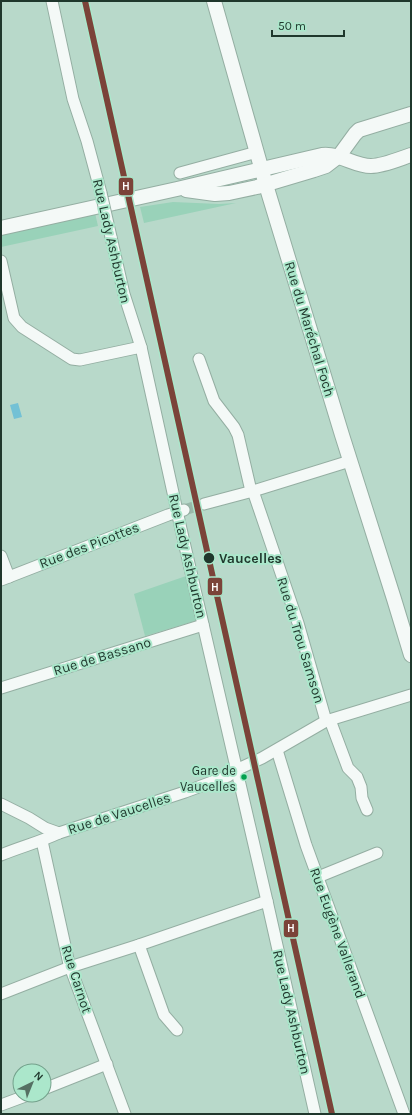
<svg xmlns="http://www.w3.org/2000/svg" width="412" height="1115" viewBox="0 0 412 1115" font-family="Karla,sans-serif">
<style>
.green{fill:#99d2b9}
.water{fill:#73c1d5}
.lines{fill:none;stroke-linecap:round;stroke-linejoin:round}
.minor-tunnel{stroke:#99b9aa;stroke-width:11;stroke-dasharray:11 5.5;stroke-linecap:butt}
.minor-casing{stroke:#94aea2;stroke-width:13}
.tertiary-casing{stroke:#94aea2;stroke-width:16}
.minor{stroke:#f4f9f7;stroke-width:11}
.tertiary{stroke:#f4f9f7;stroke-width:14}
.minor-bridge-casing{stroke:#94aea2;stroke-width:13;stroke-linecap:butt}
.minor-bridge{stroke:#f4f9f7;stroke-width:11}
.rail-1-casing{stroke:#abe7cb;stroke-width:9}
.rail-1{stroke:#7b4339;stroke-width:6}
.stop-dot{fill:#1f372c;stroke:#abe7cb;stroke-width:1.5}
.bus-dot{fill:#02a04f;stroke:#abe7cb;stroke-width:1.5}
.labels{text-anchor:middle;stroke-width:4;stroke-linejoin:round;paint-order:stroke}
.bus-label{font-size:13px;fill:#1f372c;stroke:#abe7cb;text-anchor:end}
.street-label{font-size:14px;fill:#1f372c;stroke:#abe7cb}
.stop-label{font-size:14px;font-weight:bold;fill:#1f372c;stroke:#abe7cb;text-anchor:start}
.line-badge{stroke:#abe7cb;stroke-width:1.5}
.badge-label{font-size:11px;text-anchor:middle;font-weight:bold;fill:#fff}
</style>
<rect width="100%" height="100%" fill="#b8d9ca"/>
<g class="green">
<polygon points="173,202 219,204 236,203 144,223 140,207"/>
<polygon points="95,213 98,226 1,247 1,234"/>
<polygon points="186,576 198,620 145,636 134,594"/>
</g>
<polygon class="water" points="18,403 22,417 14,419 10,405"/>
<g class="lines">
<polyline class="minor-tunnel" points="184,510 204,504"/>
<g class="minor-casing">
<g id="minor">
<polyline points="52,1 73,99 87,141 101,193"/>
<polyline points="180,173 257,152"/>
<polyline points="111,237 124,294 141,347 181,529 267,901 315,1114"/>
<polyline points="1,261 14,318 22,327 72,359 80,360 141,347"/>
<polyline points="199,359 214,401 234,427 238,435 251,491"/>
<polyline points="253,491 298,623 326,721"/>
<polyline points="204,504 253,491 350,461"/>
<polyline points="1,556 9,577"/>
<polyline points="1,580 168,515 184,510"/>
<polyline points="1,688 203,625"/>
<polyline points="330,720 348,768 357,777 361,787 362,798 367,810"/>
<polyline points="277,750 306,845 404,1114"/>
<polyline points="1,804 29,818 45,828 59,833"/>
<polyline points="42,841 69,964 125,1114"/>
<path d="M1,855C20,847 40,842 59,833L185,792L228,776L236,770L262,758L326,721L411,695"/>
<polyline points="318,877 377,853"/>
<polyline points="139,945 164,1015 177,1030"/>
<polyline points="1,994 70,967 139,945 267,901"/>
<polyline points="44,1089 107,1064"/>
<polyline points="1,1105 28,1095"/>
</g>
</g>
<g class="tertiary-casing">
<g id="tertiary">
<polyline points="214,1 266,185 342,435 394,599 411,655"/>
<polyline points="186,190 215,194 229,193 257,187 314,170 326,166 339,156 355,134 359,130 411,114"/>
<path d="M1,228L177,189L322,155C340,153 354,166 371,166C383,166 399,159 411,155"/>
</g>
</g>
<use href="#minor" class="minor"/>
<use href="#tertiary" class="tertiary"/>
<g class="minor-bridge-casing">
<polyline id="minor-bridge" points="101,193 111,237"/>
</g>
<use href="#minor-bridge" class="minor-bridge"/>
<g class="rail-1-casing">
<polyline id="rail-1" points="85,1 332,1114"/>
</g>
<use href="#rail-1" class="rail-1"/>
</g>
<circle class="stop-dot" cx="209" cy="558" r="6"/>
<circle class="bus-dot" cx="244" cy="777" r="3.5"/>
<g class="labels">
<g class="bus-label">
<text x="236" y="775">Gare de<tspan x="236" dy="16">Vaucelles</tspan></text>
</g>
<g class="street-label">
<text transform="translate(112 241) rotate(77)" y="5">Rue Lady Ashburton</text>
<text transform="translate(310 329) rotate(73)" y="5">Rue du Maréchal Foch</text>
<text transform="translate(89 545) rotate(-21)" y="5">Rue des Picottes</text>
<text transform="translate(188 556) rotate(77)" y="5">Rue Lady Ashburton</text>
<text transform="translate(301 640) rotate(73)" y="5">Rue du Trou Samson</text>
<text transform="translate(102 656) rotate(-17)" y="5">Rue de Bassano</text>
<text transform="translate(119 813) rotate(-18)" y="5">Rue de Vaucelles</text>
<text transform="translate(338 933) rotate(70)" y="5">Rue Eugène Vallerand</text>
<text transform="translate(77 979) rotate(72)" y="5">Rue Carnot</text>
<text transform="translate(292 1012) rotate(77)" y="5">Rue Lady Ashburton</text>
</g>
<g class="stop-label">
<text x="219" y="563">Vaucelles</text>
</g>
</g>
<g class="line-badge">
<rect x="118" y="177" width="16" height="19" rx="4" fill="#7b4339"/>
<rect x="207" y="577" width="16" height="19" rx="4" fill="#7b4339"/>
<rect x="283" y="919" width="16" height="19" rx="4" fill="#7b4339"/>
</g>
<g class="badge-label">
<text x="126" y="190">H</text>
<text x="215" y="591">H</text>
<text x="291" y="932">H</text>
</g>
<rect width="412" height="1115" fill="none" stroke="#1f372c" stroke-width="4"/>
<g transform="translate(32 1083) rotate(43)"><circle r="19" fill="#abe7cb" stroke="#73a18b"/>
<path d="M0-3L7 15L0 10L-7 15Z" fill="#557063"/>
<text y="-6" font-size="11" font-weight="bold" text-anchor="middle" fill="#1f372c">N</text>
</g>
<path d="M272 30v6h72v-6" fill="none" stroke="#1f372c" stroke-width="2"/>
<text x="278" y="30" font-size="12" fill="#1f372c" stroke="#abe7cb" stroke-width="3" paint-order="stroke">50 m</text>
</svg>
